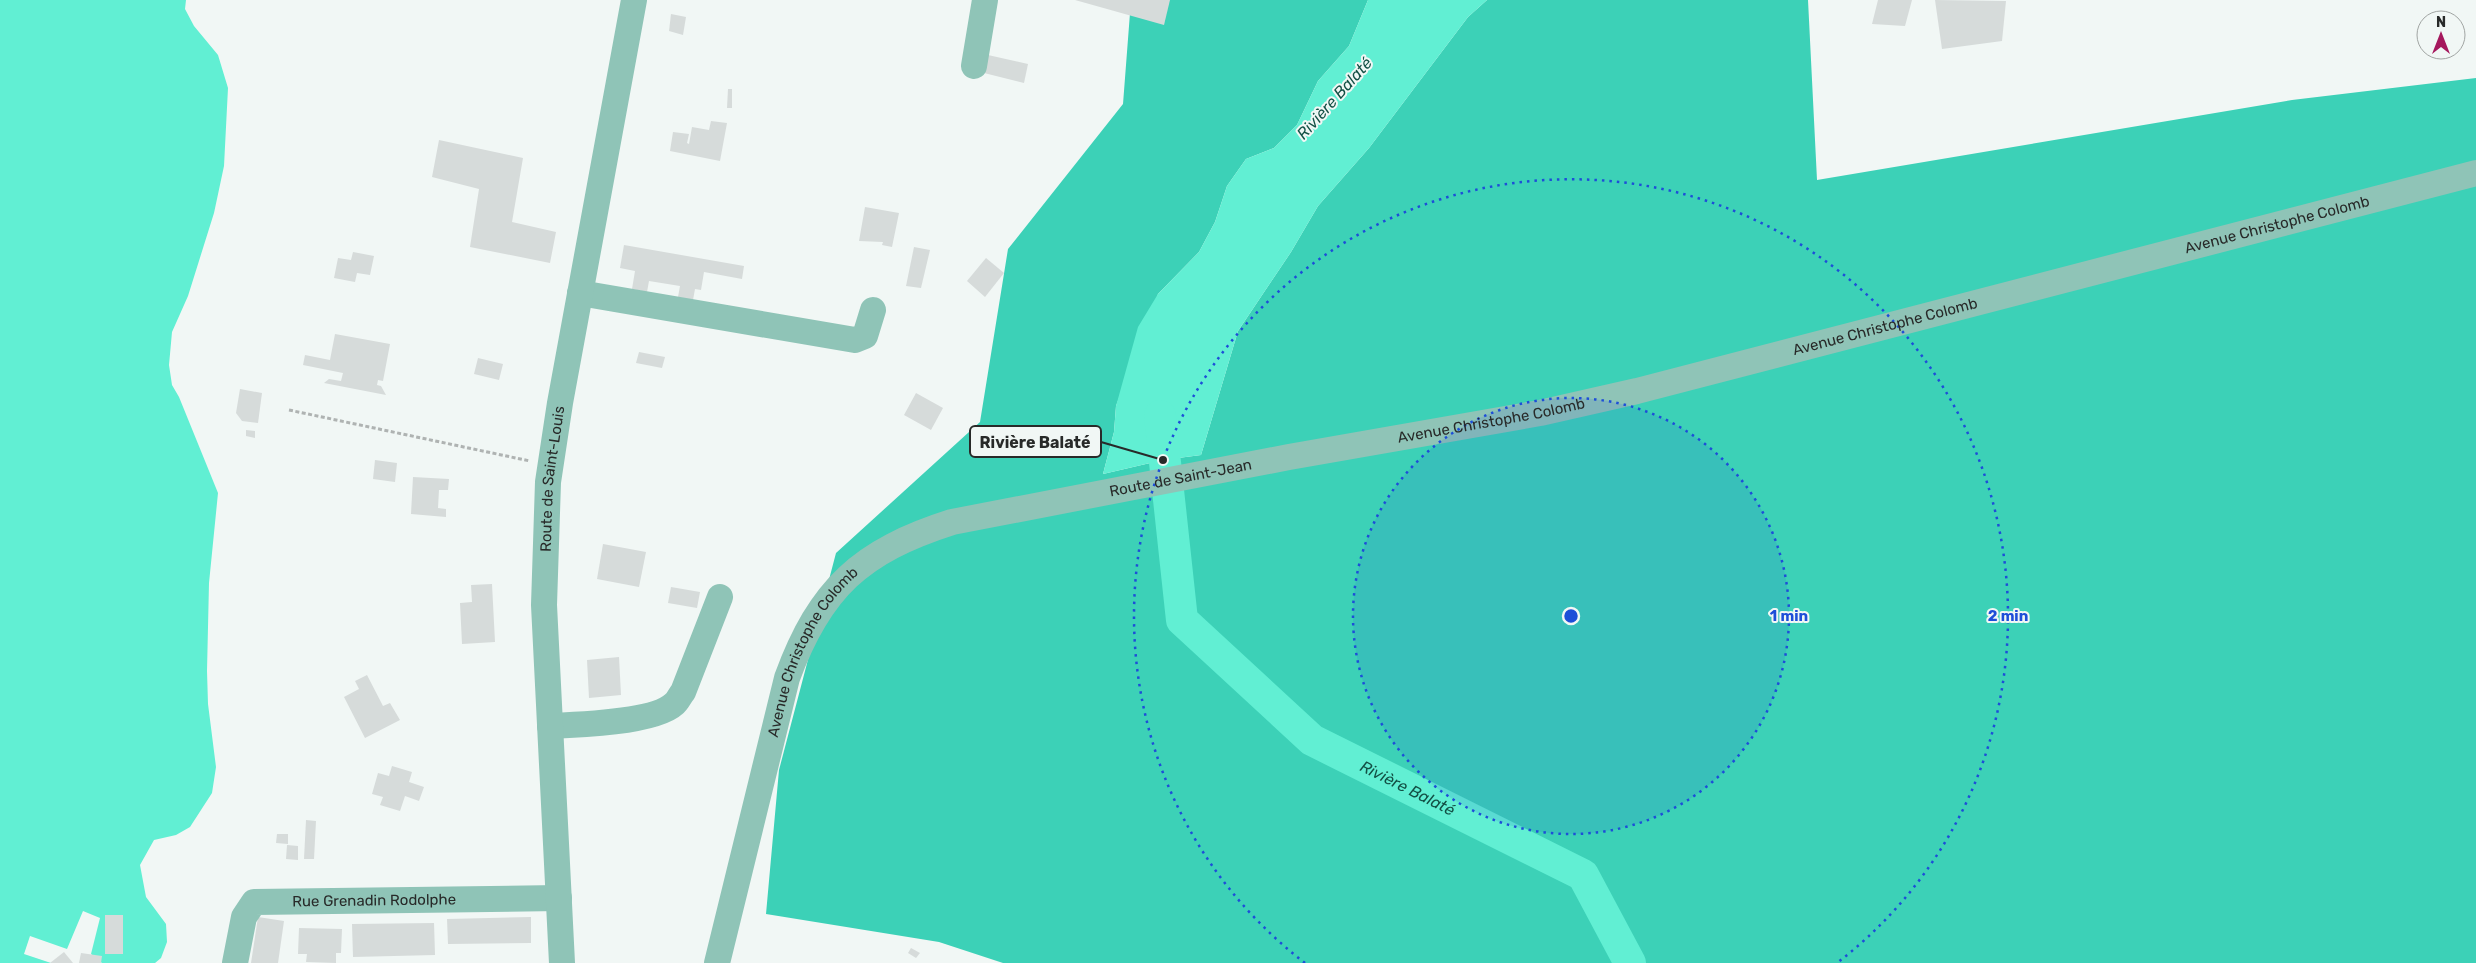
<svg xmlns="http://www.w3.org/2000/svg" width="2476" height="963" viewBox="0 0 2476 963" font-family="Rubik,sans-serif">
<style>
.forest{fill:#3cd1b7}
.water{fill:#61efd3}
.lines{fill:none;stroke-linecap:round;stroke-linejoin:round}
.river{stroke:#61efd3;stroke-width:32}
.building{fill:#d6dbda}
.path{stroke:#afb3b2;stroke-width:3;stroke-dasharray:4 2.5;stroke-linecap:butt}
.minor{stroke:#8fc4b7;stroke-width:26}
.ring{fill:none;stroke:#1d4ed8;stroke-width:2.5;stroke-dasharray:2.5 5}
.labels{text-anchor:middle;stroke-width:4;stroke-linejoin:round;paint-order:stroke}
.street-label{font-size:15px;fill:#282a29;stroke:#f1f7f5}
.water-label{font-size:16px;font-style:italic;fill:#135045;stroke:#f1f7f5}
.centre{fill:#1d4ed8;stroke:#f1f7f5;stroke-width:2.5}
.ring-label{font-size:15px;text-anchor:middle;font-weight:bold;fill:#1d4ed8;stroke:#f1f7f5;stroke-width:4;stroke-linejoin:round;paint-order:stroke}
.leader{fill:none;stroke:#282a29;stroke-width:2}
.callout-dot{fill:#282a29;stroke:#f1f7f5;stroke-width:2}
.callout{fill:#f1f7f5;stroke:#282a29;stroke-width:2}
.callout-label{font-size:16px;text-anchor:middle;font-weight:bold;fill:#282a29}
</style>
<rect width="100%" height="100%" fill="#f1f7f5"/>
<polygon class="forest" points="1131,0 1368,0 1349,46 1318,81 1297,125 1274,148 1246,159 1227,186 1215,222 1199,252 1158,294 1116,406 1114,432 1103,474 1163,460 1201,455 1238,331 1291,252 1318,206 1369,148 1468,17 1487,0 1808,0 1817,180 2292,100 2476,78 2476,963 1003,963 939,942 766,914 779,770 836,553 980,422 1008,249 1123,104"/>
<g class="water">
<polygon points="0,0 186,0 185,9 194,26 218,55 228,88 224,166 214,213 188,296 172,332 169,365 172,385 179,397 218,493 209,583 207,671 208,704 216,767 212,793 190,827 176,835 154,840 140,865 146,897 166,924 167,942 161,958 155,963 102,963 91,954 100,918 83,911 67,949 30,936 24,954 51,963 0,963"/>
<polygon points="1368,0 1487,0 1468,17 1369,148 1318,206 1291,252 1238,331 1201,455 1163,460 1103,474 1114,432 1116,406 1138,327 1158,294 1199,252 1215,222 1227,186 1246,159 1274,148 1297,125 1318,81 1349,46"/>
</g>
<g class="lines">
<path class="river" id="s1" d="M1160,416L1182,620L1312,740L1583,875L1630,963"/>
</g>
<g class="building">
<polygon points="1075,0 1170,0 1164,25"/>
<polygon points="1878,0 1912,0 1905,26 1872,24"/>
<polygon points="1935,0 2006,1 2002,41 1942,49"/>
<polygon points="671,14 686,17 683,35 669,31"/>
<polygon points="988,55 1028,64 1024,83 984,73"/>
<polygon points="728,89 732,89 732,108 727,108"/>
<polygon points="711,121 727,123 720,161 670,151 673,132 689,134 687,143 689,144 692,127 709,130"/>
<polygon points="439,140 523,158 512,222 556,232 550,263 470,247 479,189 432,177"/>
<polygon points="865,207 899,213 892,247 882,245 883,242 859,241"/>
<polygon points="624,245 744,266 742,279 704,272 701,290 695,289 693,300 678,297 680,286 649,281 647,292 632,289 635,271 620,268"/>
<polygon points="914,247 930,250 921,288 906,286"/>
<polygon points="353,252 374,256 370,275 357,273 355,282 334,278 338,258 351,260"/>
<polygon points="986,258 1004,273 985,297 967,281"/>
<polygon points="335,334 390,344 383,381 378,380 377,385 381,386 386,395 324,383 329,379 341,381 343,373 303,365 305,355 330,360"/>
<polygon points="639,352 665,357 662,368 636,363"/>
<polygon points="478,358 503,364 499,380 474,374"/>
<polygon points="240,389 262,393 258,423 242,421 236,413"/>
<polygon points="916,393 943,408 931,430 904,415"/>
<polygon points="246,430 255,431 255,438 246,436"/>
<polygon points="375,460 397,463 395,482 373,479"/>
<polygon points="413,477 449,479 448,490 439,490 438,508 446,509 446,517 411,514"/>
<polygon points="603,544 646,552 639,587 597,579"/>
<polygon points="492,584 495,642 462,644 460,603 472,602 471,585"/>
<polygon points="671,587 700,592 697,608 668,603"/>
<polygon points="619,657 621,695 589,698 587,660"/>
<polygon points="367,675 383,706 390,703 400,720 365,738 344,697 359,689 355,681"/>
<polygon points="392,766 412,772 409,782 424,787 419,801 405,796 400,811 380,805 383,797 372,794 378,773 389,776"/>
<polygon points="306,820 316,821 314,859 304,859"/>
<polygon points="277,834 288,834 288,844 276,843"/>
<polygon points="287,845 298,846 298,860 286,859"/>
<rect x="105" y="915" width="18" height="39"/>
<polygon points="258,917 284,921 278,963 251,963"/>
<polygon points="531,917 531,943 448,944 447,919"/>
<polygon points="434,923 435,955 353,957 352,924"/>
<polygon points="299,928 342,929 341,953 336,953 336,963 306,962 307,954 298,954"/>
<polygon points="911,948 920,953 916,958 908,953"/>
<polygon points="64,952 73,963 50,963"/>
<polygon points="81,953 102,956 101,963 79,963"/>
</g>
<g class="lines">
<polyline class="path" points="289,410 530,461"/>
<g class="minor">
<polyline points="974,66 985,0"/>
<polyline points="580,293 855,340 865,336 873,310"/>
<path d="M550,726C577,725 655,722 674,704C678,701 680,695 683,692L720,597"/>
<path id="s2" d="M235,963L244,917L254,902L559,898"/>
<path id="s3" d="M562,963L544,605L548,482L560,403L634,0"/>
<path id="s4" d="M717,963L787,678C820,588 861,551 952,522L1289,457L1540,413L1637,391L2476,173"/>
</g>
</g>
<circle cx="1571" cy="616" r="218" fill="#1d4ed8" fill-opacity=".12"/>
<g class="ring">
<circle cx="1571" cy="616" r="218"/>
<path d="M1305 963A437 437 0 1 1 1837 963"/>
</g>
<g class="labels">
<g class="street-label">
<text dy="5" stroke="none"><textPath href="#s4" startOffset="1890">Avenue Christophe Colomb</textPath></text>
<text dy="5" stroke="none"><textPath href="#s4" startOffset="1485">Avenue Christophe Colomb</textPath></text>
<text dy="5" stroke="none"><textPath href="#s4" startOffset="1080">Avenue Christophe Colomb</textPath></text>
<text dy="5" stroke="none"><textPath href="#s3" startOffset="485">Route de Saint-Louis</textPath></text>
<text dy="5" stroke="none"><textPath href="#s4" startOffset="764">Route de Saint-Jean</textPath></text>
<text dy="5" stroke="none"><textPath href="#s4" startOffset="328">Avenue Christophe Colomb</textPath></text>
<text dy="5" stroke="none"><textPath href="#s2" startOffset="185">Rue Grenadin Rodolphe</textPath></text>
</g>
<g class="water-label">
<text transform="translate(1334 98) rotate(-48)" y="6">Rivière Balaté</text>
<text dy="6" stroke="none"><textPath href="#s1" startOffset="489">Rivière Balaté</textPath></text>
</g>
</g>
<circle cx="1571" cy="616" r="8" class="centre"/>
<g class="ring-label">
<text x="1789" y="621">1 min</text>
<text x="2008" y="621">2 min</text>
</g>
<path class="leader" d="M1163 460L1101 442"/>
<circle class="callout-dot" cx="1163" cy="460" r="5"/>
<rect class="callout" x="970" y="426" width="131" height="31" rx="5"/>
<g class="callout-label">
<text x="1035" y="448">Rivière Balaté</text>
</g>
<g transform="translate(2441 35)"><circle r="24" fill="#f1f7f5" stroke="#a1a5a3"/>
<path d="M0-4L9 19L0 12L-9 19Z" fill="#a5185d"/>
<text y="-8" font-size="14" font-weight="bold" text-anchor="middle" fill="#282a29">N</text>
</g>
</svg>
